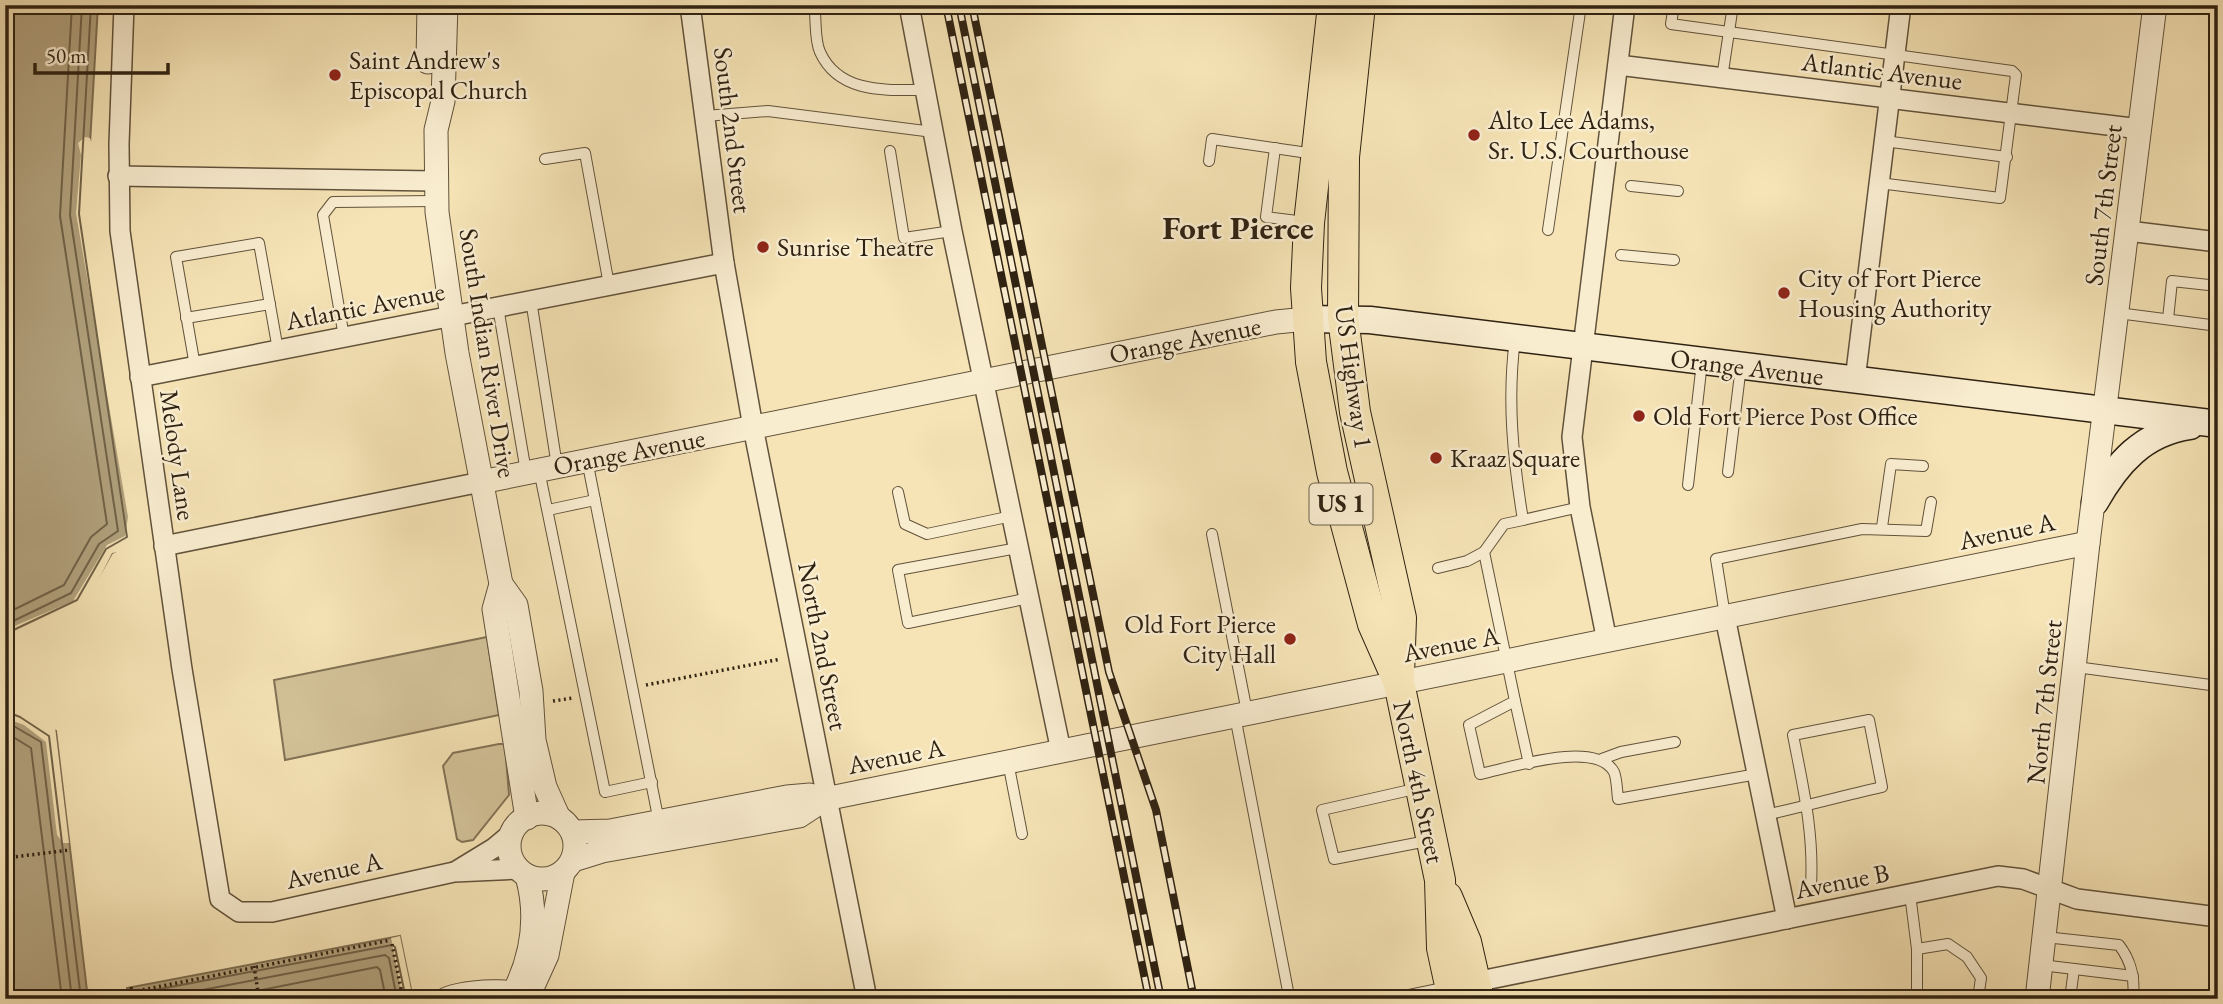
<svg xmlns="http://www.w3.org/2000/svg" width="2223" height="1004" viewBox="0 0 2223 1004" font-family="'EB Garamond',serif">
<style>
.green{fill:#d4c39a;stroke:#827256;stroke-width:2}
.water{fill:#b2a27e;stroke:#7e6f53;stroke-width:2}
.pier{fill:#f6e4b6}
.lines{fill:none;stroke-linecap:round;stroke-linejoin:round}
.shore{stroke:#706248;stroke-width:2}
.service-casing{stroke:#61523b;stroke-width:12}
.minor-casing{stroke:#61523b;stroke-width:22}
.tertiary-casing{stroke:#61523b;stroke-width:25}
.secondary-casing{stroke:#2f2212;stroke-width:29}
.primary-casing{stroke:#2f2212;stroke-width:32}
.path{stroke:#2f2212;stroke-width:3.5;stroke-dasharray:2 3.5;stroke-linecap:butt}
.service{stroke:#f9edd0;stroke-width:10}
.minor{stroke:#f9edd0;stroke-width:19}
.tertiary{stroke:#f9edd0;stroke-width:23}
.secondary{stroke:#f9edd0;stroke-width:26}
.primary{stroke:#f6e4b6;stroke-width:30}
.rail-casing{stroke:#2f2212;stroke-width:8}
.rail{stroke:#f9edd0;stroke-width:5;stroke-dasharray:16;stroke-linecap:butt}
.poi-dot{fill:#8f2418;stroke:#f9edd0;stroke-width:2.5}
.labels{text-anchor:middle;stroke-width:5;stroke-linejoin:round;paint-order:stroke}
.shield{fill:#f9edd0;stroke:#6c5f4b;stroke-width:2}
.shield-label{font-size:24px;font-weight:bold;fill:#2f2212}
.poi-label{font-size:26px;fill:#2f2212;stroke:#f9edd0;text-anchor:start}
.street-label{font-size:26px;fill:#2f2212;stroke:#f9edd0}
.district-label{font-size:33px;font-weight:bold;fill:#2f2212;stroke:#f9edd0}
</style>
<rect width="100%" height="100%" fill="#f6e4b6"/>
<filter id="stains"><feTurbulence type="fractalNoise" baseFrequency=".00286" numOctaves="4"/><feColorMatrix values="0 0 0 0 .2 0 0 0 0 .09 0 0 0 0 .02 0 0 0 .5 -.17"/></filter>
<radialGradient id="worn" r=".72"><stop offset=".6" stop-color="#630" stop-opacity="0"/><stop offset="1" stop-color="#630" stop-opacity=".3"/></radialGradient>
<g class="green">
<polygon points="487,637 499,715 285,760 274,680"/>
<polygon points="499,744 505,744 509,795 473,840 462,842 457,839 443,766 453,753"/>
</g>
<g class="water">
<polygon points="5,5 98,5 86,213 135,543 112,553 83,605 5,642"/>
<polygon points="5,704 56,731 88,999 5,999"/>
<polygon points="400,936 413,999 129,999 127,988"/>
</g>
<g class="pier">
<polygon points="85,137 90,138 92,145 89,213 138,543 125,551 112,553 84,609 5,645 5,630 73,601 107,545 125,536 128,517 76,213 81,155 78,143"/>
<polygon points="5,700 24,707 55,727 69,843 63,843 57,835 46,742 24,725 5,718"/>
<polygon points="400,936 413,999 403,999 391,938"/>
</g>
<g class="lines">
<g class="shore">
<polyline points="5,614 64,585 91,537 107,524 60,216 72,5"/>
<polyline points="5,625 71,593 99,544 118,531 70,215 82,5"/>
<polyline points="5,634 77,600 106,549 127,537 79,214 91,5"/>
<polyline points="5,711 20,717 49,736 81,999"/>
<polyline points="5,721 41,742 72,999"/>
<polyline points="5,732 31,748 62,999"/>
<polyline points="136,999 139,993 392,945 395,947 406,999"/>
<polyline points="155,999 385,955 389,958 397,999"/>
<polyline points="217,999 377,967 380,970 386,999"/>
</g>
<g class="service-casing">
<g id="service">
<polyline points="1674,5 1671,24 2012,71 2016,75 2000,198 1879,183"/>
<path d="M815,13C816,25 815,41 820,52C839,94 886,90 926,90"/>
<polyline points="1722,78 1733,5"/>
<polyline points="705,116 768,111 933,132"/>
<polyline points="1884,141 2007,157"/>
<polyline points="1275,148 1266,217 1305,222"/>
<polyline points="890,151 904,238 952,231"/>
<polyline points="545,159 585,153 609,285"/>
<polyline points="1209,161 1212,139 1315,154"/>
<polyline points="1631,186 1678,191"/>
<polyline points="1548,230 1581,5"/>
<polyline points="1621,255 1674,260"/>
<polyline points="531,300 557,466"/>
<polyline points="498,307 526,472"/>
<polyline points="2118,313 2218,326"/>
<polyline points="186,318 270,304"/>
<polyline points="2168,319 2172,281 2218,286"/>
<polyline points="344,337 323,215 333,202 436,201"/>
<path d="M1515,339C1507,400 1513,459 1523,520L1580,507"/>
<polyline points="195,366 176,257 259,243 278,350"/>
<polyline points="587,460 659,822"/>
<polyline points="539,470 605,792 652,782"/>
<polyline points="1728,472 1741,366"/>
<polyline points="1688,485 1702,362"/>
<polyline points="898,492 905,524 927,534 1012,516"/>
<polyline points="548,510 595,500"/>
<path d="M1523,520L1504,524L1484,552L1515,701L1469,725L1480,774C1510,768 1596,739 1614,772C1617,779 1617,791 1618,799L1757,774"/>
<polyline points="1882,527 1891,464 1923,466"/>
<polyline points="1212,534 1247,712"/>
<polyline points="1018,548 898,570 908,623 1029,598"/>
<polyline points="1438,568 1467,561 1484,552"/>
<polyline points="1725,616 1716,559 1862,529 1926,531 1931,502"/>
<polyline points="2076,667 2218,686"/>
<polyline points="1515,701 1529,764"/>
<polyline points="1235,716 1288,991 1292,999"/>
<polyline points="1602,759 1621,752 1675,742"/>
<polyline points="1008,762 1022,834"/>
<polyline points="1419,788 1322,810 1334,859 1427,841"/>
<path d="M1766,815C1805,806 1843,796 1882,787L1869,720L1793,735C1803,787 1814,832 1811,886"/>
<polyline points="1910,894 1917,949 1917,999"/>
<path d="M2045,937L2119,945C2132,962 2135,979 2133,999"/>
<polyline points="1917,949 1948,944 1967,957 1981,978 1978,999"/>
<polyline points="2041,965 2133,976"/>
<path d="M436,999C444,986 501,982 516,988"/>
<polyline points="1390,999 1448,987"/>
<polyline points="2070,999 2074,969"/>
</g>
</g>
<g class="minor-casing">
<g id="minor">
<polyline points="124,5 119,144 120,231 182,669 220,899 239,912 272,912 454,872 518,869"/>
<polyline points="690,5 724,263 753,427 867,999"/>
<polyline points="909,5 952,231 1061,751"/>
<polyline points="1618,65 2140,129"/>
<polyline points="118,176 435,181"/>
<polyline points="2128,231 2218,242"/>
<polyline points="140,377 724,263"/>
<polyline points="1855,380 1901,5"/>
<polyline points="164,546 481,482"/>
<polyline points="1725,617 1787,919"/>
<polyline points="1607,641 1580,507 1572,437 1625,5"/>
<polyline points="458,870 494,848 512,833"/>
<polyline points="1475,982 1998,876 2023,879 2077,899 2218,917"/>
</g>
</g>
<g class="tertiary-casing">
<g id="tertiary">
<polyline points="446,5 443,101 436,130 437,212 457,353 501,584 516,605 531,691 534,740 545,787 558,816"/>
<polyline points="428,62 429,5"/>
<polyline points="481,482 1276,322 1307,319"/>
<polyline points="501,584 494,609 527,818"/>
<circle cx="542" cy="846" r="33"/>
<polyline points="573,832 610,831 787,797 810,795 825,799"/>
<polyline points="573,860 602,851 799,816 825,799 2088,543"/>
<path d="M516,988C533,952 538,915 527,876"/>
<polyline points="527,999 547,955 563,872"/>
<polyline points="2037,999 2088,543 2155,5"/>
</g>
</g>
<g class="secondary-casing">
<g id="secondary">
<polyline points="1307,319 1370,320 2218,424"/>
<path d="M2095,502C2117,463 2143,433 2190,426"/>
</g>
</g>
<g class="primary-casing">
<g id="primary">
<polyline points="1333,5 1309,223 1306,288 1311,362 1332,472 1373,624 1399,683 1440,880 1442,948 1453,999"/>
<polyline points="1360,5 1344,157 1343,318 1355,412 1401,618 1399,676"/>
<polyline points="1447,897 1466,942 1479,999"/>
</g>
</g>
<g class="path">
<polyline points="646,685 781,659"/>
<polyline points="553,701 573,698"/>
<polyline points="5,858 70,850"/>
<polyline points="392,944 403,999"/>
<polyline points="254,966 259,999"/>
<polyline points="131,987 133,999"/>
<polyline points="132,992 391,940"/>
</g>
<use href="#service" class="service"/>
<use href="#minor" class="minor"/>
<use href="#tertiary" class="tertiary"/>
<use href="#secondary" class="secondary"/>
<use href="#primary" class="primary"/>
<g class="rail-casing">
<g id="rail">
<polyline points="946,5 1149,999"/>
<polyline points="959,5 1161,999"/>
<polyline points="972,5 1109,672 1156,810 1194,999"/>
</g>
</g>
<use href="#rail" class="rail"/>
</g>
<g class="poi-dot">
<circle cx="335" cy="75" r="7"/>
<circle cx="1474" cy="135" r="7"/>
<circle cx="763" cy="247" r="7"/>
<circle cx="1784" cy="293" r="7"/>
<circle cx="1639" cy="416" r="7"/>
<circle cx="1436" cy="458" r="7"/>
<circle cx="1290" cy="639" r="7"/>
</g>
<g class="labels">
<rect class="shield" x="1309.5" y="483.5" width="63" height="41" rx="5"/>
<g class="shield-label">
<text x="1341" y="512">US 1</text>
</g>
<g class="poi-label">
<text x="349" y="69">Saint Andrew's<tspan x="349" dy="30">Episcopal Church</tspan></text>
<text x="1488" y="129">Alto Lee Adams,<tspan x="1488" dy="30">Sr. U.S. Courthouse</tspan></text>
<text x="777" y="256">Sunrise Theatre</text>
<text x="1798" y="287">City of Fort Pierce<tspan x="1798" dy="30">Housing Authority</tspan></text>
<text x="1653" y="425">Old Fort Pierce Post Office</text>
<text x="1450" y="467">Kraaz Square</text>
<text x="1276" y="633" text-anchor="end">Old Fort Pierce<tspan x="1276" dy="30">City Hall</tspan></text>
</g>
<g class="street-label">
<text transform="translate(1882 71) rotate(7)" y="9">Atlantic Avenue</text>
<text transform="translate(733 130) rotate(83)" y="9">South 2nd Street</text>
<text transform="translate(2103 205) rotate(-83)" y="9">South 7th Street</text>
<text transform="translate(365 306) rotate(-11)" y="9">Atlantic Avenue</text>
<text transform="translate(1185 340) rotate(-11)" y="9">Orange Avenue</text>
<text transform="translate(488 353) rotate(81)" y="9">South Indian River Drive</text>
<text transform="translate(1747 367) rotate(7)" y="9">Orange Avenue</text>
<text transform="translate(1354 377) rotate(82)" y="9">US Highway 1</text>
<text transform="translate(629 452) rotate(-11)" y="9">Orange Avenue</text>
<text transform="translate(178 455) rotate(82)" y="9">Melody Lane</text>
<text transform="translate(2007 531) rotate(-12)" y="9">Avenue A</text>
<text transform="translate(1451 644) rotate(-11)" y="9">Avenue A</text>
<text transform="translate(823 646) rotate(79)" y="9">North 2nd Street</text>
<text transform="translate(2044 702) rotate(-84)" y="9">North 7th Street</text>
<text transform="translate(896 756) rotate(-11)" y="9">Avenue A</text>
<text transform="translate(1419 782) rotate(78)" y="9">North 4th Street</text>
<text transform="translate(334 870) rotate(-12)" y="9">Avenue A</text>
<text transform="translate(1842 881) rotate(-11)" y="9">Avenue B</text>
</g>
<g class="district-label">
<text x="1238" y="239">Fort Pierce</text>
</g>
</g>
<rect width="2223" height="1004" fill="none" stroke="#f6e4b6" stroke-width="28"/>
<rect x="7" y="7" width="2209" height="990" fill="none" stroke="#2f2212" stroke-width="3.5"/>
<rect x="14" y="14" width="2195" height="976" fill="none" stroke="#2f2212" stroke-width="2"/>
<path d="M35 63v10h133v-10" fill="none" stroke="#2f2212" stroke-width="3.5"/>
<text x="46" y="63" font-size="21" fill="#2f2212" stroke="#f9edd0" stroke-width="5" paint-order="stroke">50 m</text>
<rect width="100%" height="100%" filter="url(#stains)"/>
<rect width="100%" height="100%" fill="url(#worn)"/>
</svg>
